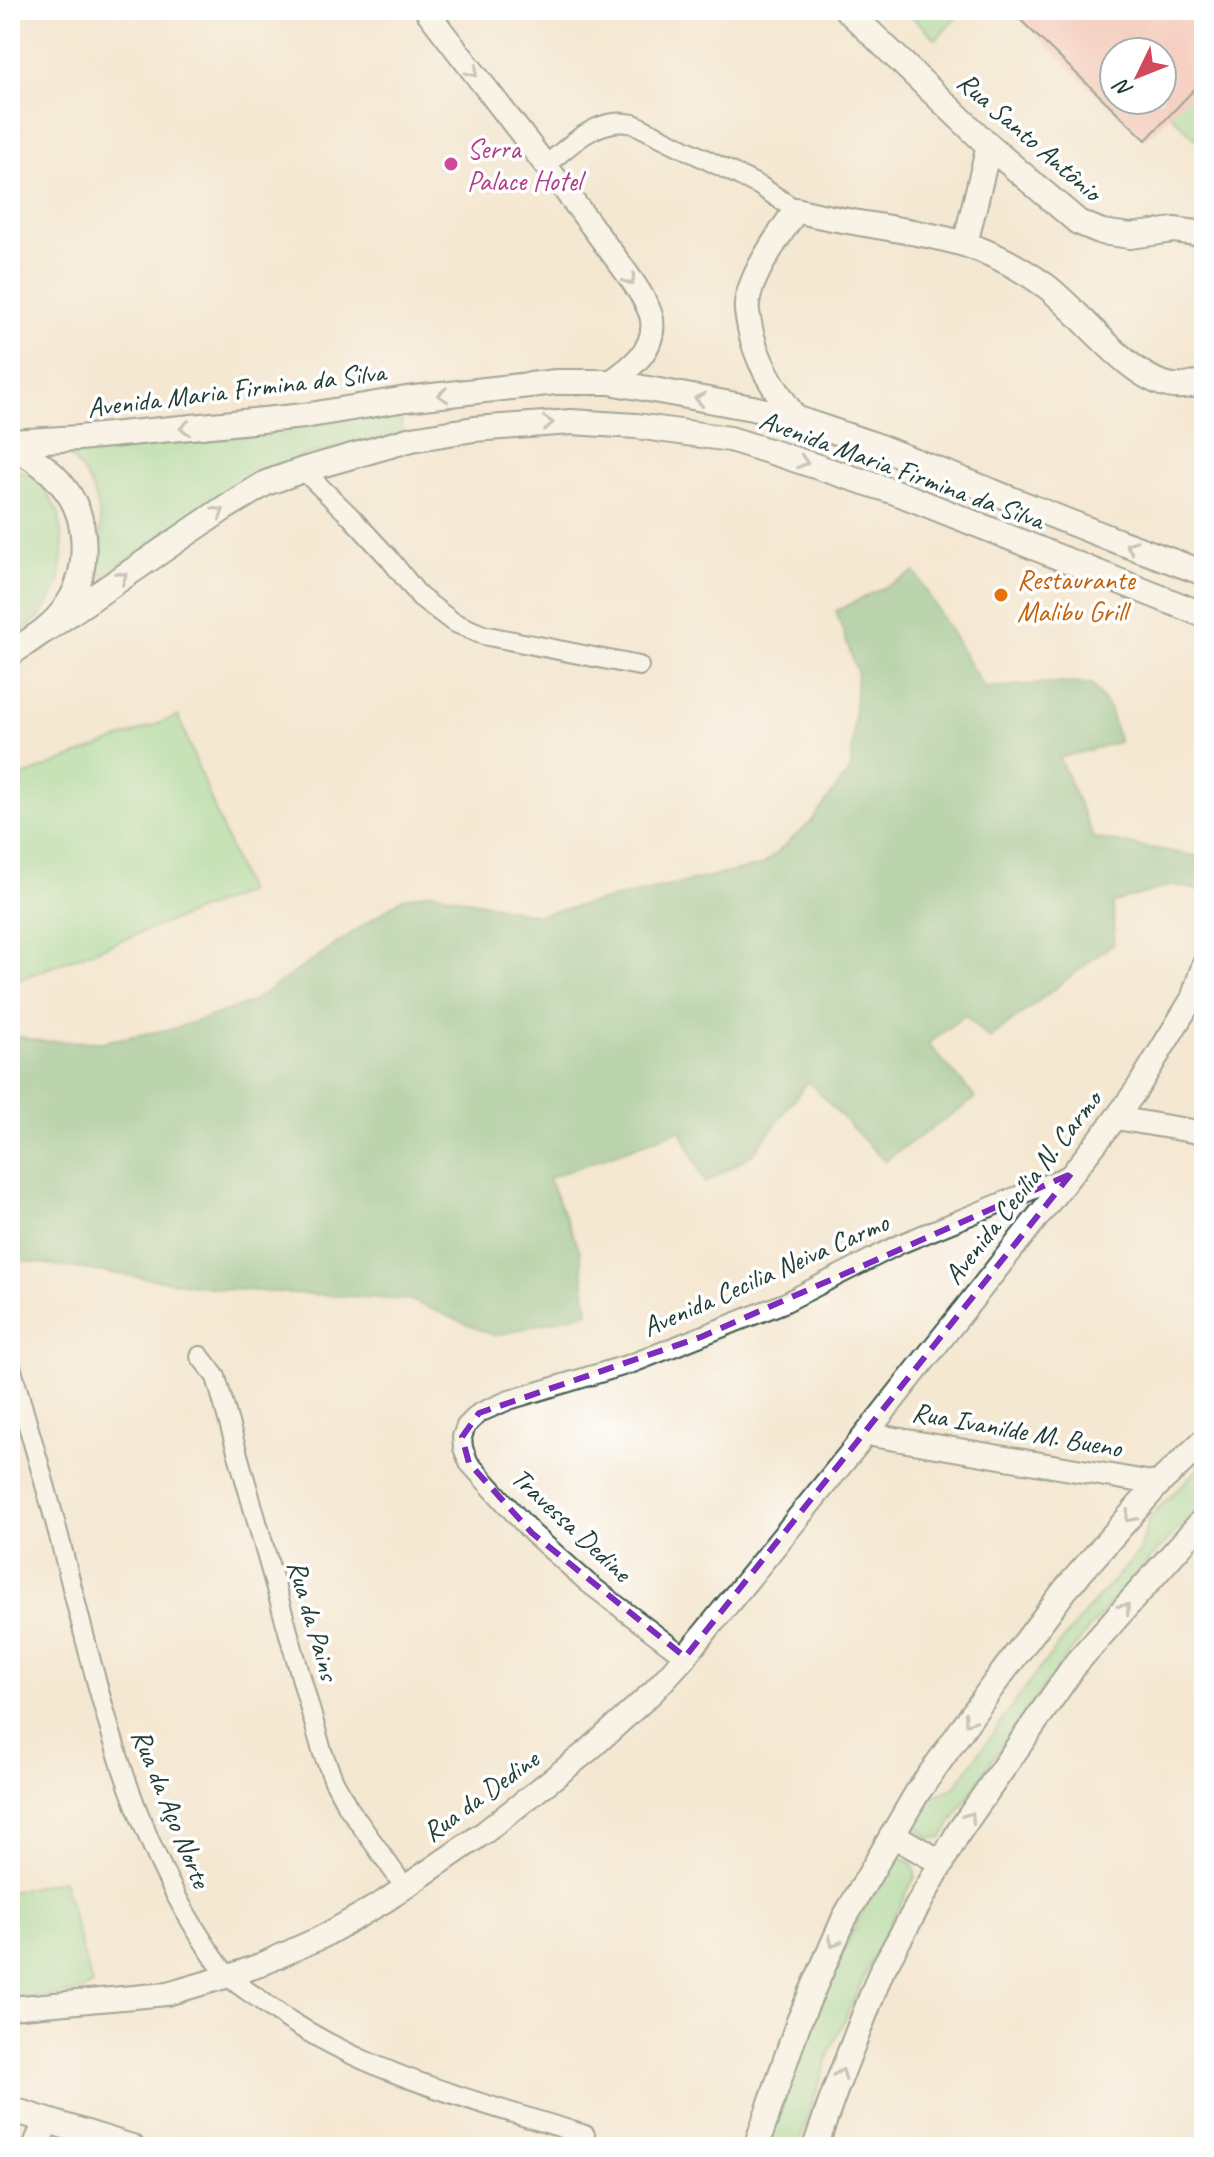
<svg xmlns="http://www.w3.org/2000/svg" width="1214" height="2157" viewBox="0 0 1214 2157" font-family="Caveat,sans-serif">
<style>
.green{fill:#92dc98;stroke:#588c66;stroke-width:2}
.forest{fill:#75bc80;stroke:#4a7c5a;stroke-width:2}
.building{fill:#f4a6a2;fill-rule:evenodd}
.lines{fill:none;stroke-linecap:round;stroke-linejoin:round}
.minor-casing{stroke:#3f574c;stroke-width:22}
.tertiary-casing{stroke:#3f574c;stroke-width:26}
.secondary-casing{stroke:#3f574c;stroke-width:28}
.minor{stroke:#fff;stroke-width:18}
.tertiary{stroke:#fff;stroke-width:22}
.secondary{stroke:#fff;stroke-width:24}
.oneway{stroke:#8f9e9a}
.marked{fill:none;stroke:#7b2cbf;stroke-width:6;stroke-dasharray:16 10;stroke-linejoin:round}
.hotel-dot{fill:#d1479c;stroke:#fff;stroke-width:3}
.food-dot{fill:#e8710a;stroke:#fff;stroke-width:3}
.labels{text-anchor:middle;stroke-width:7;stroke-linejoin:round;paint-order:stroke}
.street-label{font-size:28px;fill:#1f3d34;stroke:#fff}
.hotel-label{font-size:28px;fill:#b23c85;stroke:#fff;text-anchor:start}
.food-label{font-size:28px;fill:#c56008;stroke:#fff;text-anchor:start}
</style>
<rect width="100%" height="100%" fill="#fff"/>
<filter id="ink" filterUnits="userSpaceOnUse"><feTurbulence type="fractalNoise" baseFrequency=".0125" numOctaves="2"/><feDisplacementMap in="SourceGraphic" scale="16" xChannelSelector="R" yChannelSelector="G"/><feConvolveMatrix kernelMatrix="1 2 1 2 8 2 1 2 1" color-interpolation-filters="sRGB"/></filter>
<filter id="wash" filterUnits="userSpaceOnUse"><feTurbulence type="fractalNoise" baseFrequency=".006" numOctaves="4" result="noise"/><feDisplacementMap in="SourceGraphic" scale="32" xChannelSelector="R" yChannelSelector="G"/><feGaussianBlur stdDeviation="1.8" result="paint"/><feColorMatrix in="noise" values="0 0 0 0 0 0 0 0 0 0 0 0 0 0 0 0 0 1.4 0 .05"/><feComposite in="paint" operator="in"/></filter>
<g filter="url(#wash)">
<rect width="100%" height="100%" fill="#f4e8d2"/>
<g class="green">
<polygon points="905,10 963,10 936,39"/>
<polygon points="1204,73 1204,137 1199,142 1167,111"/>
<path d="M401,410L402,435L312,453L261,471L229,489L92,584C109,534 103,481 59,447Z"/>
<polygon points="10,466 40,480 59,514 63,548 59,583 42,614 10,642"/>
<polygon points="178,716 247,892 10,983 10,781"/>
<path d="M1204,1463V1504C1102,1602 1016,1716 943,1837L929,1839L919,1829V1820L931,1797L955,1787L1033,1677L1089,1608L1140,1551L1149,1518Z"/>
<path d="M903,1858C912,1862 916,1868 915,1877L880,1942L830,2051L798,2147H766L809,2026L858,1920L889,1864L893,1860Z"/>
<polygon points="63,1880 92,1985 81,1992 10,2000 10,1892"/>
</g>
<polygon class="forest" points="915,572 984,688 1052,683 1092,684 1110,710 1119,742 1059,758 1094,838 1202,857 1204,891 1172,885 1113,903 1114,943 989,1039 965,1015 928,1044 976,1098 884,1161 808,1081 753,1154 705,1183 681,1130 548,1178 580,1251 588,1312 495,1336 410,1300 224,1289 10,1259 10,1035 41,1041 101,1042 176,1028 250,1003 403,898 432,892 538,915 763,865 810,823 851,769 857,672 836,611"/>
<g id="blocks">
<path class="building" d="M1010,10H1199L1204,15V79L1146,140ZM1114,52H1162V100H1114Z"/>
</g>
</g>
<g filter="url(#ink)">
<use href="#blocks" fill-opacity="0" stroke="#3f574c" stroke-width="2"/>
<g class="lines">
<g class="minor-casing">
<g id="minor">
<path d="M546,165C566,149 588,126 614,123C620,122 628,123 634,124L760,186L796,210"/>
<polyline points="303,470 350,516 389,558 420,597 453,622 483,635 639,666"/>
<polyline points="200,1356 216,1377 322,1751 334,1781 348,1807 404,1886"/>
<path d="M10,1363C28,1427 48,1491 64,1556C95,1677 122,1801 184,1910C196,1930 213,1959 228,1976C239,1987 255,1995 267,2005C360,2073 476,2101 585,2135"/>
<polyline points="685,1657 588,1583 532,1533 469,1463 463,1448 462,1437 466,1426 479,1413 509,1400 633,1363 784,1303 900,1244 1071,1174"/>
</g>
</g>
<g class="tertiary-casing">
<g id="tertiary">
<path d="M426,10C483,85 541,158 597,233C611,253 649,298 652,320C656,349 631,368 610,382"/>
<polyline points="1116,1118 1204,1133"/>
<polyline points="866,1434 1158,1484"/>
<polyline points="10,2008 167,1994 229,1976 260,1965 322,1937 385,1901 485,1832 589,1750 653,1692 685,1657 866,1434 1116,1118 1137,1089 1192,999 1204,963"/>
</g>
</g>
<g class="secondary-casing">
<g id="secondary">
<polyline points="847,10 989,146 1078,222 1102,232 1130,236 1174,230 1204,234"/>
<polyline points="965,244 989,146"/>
<path d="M795,418C774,388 755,360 749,323C748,317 746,310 747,304C750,275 780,234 796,210C852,225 910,228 964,244C993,253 1021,268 1046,286C1081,312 1131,382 1174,386C1183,387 1196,384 1204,381"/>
<polyline points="10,442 79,438 304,416 406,399 556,382 610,382 752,408 795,418 872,444 1117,541 1204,573"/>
<path d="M10,445C30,456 48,467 63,486C90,518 90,573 66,607C52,628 30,640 10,654"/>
<polyline points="44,631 223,509 266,483 303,470 412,439 474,429 571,422 636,426 730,439 775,453 898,493 1204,615"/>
<polyline points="893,1835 942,1863"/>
<polyline points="10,2109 132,2147"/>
<polyline points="35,2147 41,2133 50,2122"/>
<polyline points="756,2147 799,2021 845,1917 917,1793 994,1684 1065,1590 1158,1484 1204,1441"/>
<polyline points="815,2147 836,2088 881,1972 958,1833 1077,1662 1204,1519"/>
</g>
</g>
<use href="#minor" class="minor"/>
<use href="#tertiary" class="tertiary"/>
<use href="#secondary" class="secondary"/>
</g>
<defs><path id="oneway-chevron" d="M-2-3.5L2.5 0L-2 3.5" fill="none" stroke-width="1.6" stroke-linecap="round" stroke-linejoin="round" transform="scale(2)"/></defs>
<g class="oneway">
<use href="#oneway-chevron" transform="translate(473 72) rotate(53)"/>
<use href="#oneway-chevron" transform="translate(630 280) rotate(57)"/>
<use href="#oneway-chevron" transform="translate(443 395) rotate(174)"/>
<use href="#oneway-chevron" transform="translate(700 399) rotate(-169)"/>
<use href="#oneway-chevron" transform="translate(548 423) rotate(-4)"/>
<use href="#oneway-chevron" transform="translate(185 428) rotate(175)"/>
<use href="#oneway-chevron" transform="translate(803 462) rotate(18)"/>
<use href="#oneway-chevron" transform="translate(219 512) rotate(-33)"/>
<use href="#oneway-chevron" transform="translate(1131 546) rotate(-160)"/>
<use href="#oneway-chevron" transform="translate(122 577) rotate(-34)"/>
<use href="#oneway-chevron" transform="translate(1130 1517) rotate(131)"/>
<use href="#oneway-chevron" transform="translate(1125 1608) rotate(-49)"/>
<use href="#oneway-chevron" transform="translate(969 1720) rotate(125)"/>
<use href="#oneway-chevron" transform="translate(970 1817) rotate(-55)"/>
<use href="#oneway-chevron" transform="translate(834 1942) rotate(114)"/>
<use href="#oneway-chevron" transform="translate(841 2074) rotate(-68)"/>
</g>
</g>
<path d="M0 0H1214V2157H0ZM1071,1174L685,1657L532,1533L469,1463L462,1437L479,1413L701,1337Z" fill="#f4e8d2" fill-opacity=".55" fill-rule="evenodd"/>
<path class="marked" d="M1071,1174L685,1657L532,1533L469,1463L462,1437L479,1413L701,1337Z"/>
<circle class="hotel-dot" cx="451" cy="164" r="8"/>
<circle class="food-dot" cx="1001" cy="595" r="8"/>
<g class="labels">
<g class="street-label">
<text transform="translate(1030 136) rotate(41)" y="10">Rua Santo Antônio</text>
<text transform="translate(236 389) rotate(-7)" y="10">Avenida Maria Firmina da Silva</text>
<text transform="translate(902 469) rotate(20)" y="10">Avenida Maria Firmina da Silva</text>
<text transform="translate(1022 1187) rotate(-52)" y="10">Avenida Cecília N. Carmo</text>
<text transform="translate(765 1274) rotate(-24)" y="10">Avenida Cecilia Neiva Carmo</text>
<text transform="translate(1017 1429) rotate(10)" y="10">Rua Ivanilde M. Bueno</text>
<text transform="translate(572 1524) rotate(43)" y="10">Travessa Dedine</text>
<text transform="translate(314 1620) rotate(74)" y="10">Rua da Pains</text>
<text transform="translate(480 1795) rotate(-36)" y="10">Rua da Dedine</text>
<text transform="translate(172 1808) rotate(68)" y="10">Rua da Aço Norte</text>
</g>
<g class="hotel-label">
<text x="467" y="158">Serra<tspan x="467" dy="32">Palace Hotel</tspan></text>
</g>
<g class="food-label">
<text x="1017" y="589">Restaurante<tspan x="1017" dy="32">Malibu Grill</tspan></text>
</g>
</g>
<rect width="1214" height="2157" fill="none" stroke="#fff" stroke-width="40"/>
<g transform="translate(1138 76) rotate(227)"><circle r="38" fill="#ffffff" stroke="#a5b1ae" stroke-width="2"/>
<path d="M0-6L14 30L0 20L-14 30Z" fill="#d1495b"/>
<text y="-12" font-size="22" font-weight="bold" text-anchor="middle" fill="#1f3d34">N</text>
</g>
</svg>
